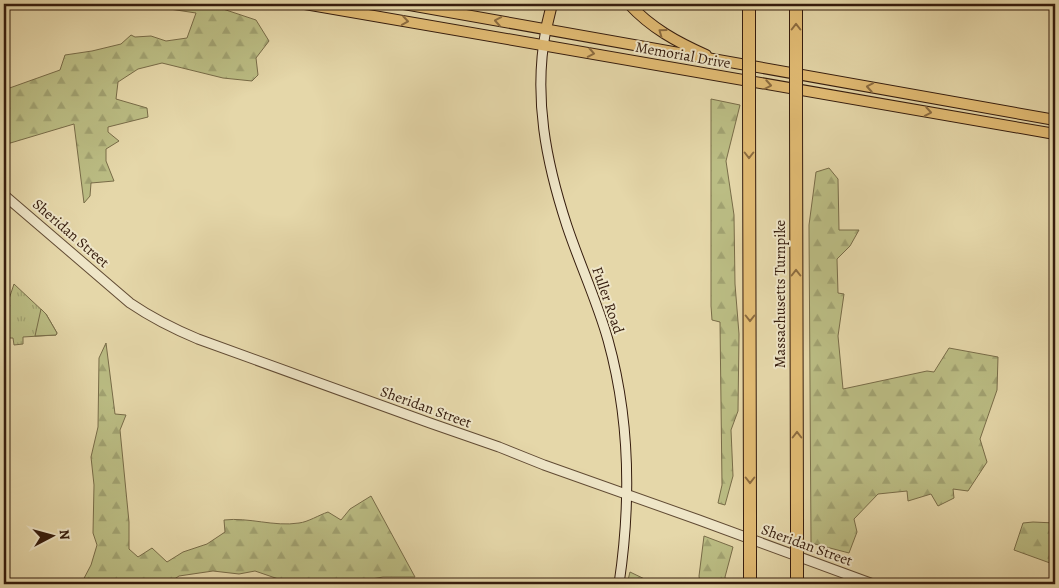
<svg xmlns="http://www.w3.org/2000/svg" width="1059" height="588" viewBox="0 0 1059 588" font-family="Alegreya,serif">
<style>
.forest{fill:url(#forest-firs);stroke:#786c48}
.park{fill:url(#park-tufts);stroke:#786c48}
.pitch{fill:#bbbd84;stroke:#786c48}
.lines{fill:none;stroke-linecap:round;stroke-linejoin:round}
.tertiary-casing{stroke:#614b34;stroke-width:11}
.secondary-casing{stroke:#351c0d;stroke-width:11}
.primary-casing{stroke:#351c0d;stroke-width:12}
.motorway-casing{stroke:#351c0d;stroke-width:14}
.tertiary{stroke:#eee5c7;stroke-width:9}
.secondary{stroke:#eee5c7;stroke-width:9}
.primary{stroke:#e2bc74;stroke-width:10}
.motorway{stroke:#e2bc74;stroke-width:12}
.motorway-bridge-casing{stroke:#351c0d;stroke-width:14;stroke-linecap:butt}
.motorway-bridge{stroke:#e2bc74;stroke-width:12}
.oneway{stroke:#8c6c40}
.labels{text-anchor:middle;stroke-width:4;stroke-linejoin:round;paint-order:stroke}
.street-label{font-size:15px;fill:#351c0d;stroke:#eee5c7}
</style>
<defs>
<pattern id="forest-firs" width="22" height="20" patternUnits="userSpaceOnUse" patternTransform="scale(1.25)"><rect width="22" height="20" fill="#bbbd84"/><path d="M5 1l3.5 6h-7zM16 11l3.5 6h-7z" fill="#a1a271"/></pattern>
<pattern id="park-tufts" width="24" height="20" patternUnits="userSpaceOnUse" patternTransform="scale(1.25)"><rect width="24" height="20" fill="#bbbd84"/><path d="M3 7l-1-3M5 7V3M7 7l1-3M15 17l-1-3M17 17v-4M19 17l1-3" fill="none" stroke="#a1a271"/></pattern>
</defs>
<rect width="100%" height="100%" fill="#e5d7a9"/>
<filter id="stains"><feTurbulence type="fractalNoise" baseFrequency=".004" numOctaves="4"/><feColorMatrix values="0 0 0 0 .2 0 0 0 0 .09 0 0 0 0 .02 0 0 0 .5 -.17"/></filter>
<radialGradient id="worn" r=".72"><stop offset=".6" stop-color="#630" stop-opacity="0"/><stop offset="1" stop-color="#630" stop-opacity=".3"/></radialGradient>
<g class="forest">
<polygon points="117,4 208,4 256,20 269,41 256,58 258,75 252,81 223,78 162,63 138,69 118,82 116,99 147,108 148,117 108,127 108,132 119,141 106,149 106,161 114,181 91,183 90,196 84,203 74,124 7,144 4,132 4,90 60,70 65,55 92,51 121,44 131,35 135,37 151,36 166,41 187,38 196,13 163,8 122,9"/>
<polygon points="711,99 740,105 726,161 734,215 735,284 739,334 738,411 731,430 733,476 725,505 718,503 722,485 720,322 712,320 711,306"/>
<polygon points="829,168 838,179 839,230 859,230 850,246 837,259 838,293 844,294 838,336 843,389 927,371 934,372 949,348 998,357 997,390 980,439 987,462 968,491 953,489 954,498 938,506 931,494 908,501 907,491 878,494 854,519 857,532 849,553 811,543 809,225 816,172"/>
<path d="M106,343L115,414L126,415L120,430L129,522V549L138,557L152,548L167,562L183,552L207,544L225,532L224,520C249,517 274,527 299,523C308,522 319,515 328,512L341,520L350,509L371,496L415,577H383L344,584H293L255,571L239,574L213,571L179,576L167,584H81L91,565L97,545L93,533L94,485L91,457L98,427L99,358Z"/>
<polygon points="1033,522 1055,523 1055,556 1050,563 1014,550 1023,523"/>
<polygon points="704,536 733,547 725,577 726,584 700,584 699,576"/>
<polygon points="630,572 655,584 627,584"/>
</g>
<polygon class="park" points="14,284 46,314 57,333 56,335 23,337 23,344 14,345 13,338 4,338 4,314"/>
<polygon class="pitch" points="41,309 46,314 57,333 56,335 35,336"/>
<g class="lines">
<g class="tertiary-casing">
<path id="tertiary" d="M4,195L130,303C152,318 174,329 198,339L430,423L499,447L544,465L699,520L873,584"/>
</g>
<g class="secondary-casing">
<path id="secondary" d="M546,29C533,97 546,162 567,226C580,265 597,301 608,340C630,419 631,503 619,584"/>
</g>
<g class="primary-casing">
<g id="primary">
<polyline points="305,4 1055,134"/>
<polyline points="404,4 1055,120"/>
<path d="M629,4C651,28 677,42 706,55"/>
<polyline points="546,29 552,4"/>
</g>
</g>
<g class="motorway-casing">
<g id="motorway">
<polyline points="796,4 796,51"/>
<polyline points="749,42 749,4"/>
<polyline points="749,106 750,515"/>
<polyline points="796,113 797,519"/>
<polyline points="750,565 750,584"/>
<polyline points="797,584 797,572"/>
</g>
</g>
<use href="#tertiary" class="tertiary"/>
<use href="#secondary" class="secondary"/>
<use href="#primary" class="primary"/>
<use href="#motorway" class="motorway"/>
<g class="motorway-bridge-casing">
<g id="motorway-bridge">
<polyline points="749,42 749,106"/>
<polyline points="796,113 796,51"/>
<polyline points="750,515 750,565"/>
<polyline points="797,572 797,519"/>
</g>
</g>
<use href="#motorway-bridge" class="motorway-bridge"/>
</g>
<defs><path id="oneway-chevron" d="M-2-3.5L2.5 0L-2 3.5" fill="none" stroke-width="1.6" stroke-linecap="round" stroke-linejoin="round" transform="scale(1.25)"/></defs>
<g class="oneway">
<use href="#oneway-chevron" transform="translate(405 21) rotate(9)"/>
<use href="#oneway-chevron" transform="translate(498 21) rotate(-170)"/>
<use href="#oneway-chevron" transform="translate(796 27) rotate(-90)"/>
<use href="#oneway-chevron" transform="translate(662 32) rotate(-144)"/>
<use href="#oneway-chevron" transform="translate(591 53) rotate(11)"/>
<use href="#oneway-chevron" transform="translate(768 85) rotate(10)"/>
<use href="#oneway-chevron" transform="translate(870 87) rotate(-170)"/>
<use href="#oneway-chevron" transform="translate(928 112) rotate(10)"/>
<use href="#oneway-chevron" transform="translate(749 155) rotate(90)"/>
<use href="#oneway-chevron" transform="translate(796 273) rotate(-90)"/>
<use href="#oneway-chevron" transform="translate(750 318) rotate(90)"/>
<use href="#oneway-chevron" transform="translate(797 435) rotate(-90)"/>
<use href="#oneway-chevron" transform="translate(750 480) rotate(90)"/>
</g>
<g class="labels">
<g class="street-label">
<text transform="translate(683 55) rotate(10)" y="5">Memorial Drive</text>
<text transform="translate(71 233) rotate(41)" y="5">Sheridan Street</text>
<text transform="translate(780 294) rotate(-90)" y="5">Massachusetts Turnpike</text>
<text transform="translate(608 300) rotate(71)" y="5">Fuller Road</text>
<text transform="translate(426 407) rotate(20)" y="5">Sheridan Street</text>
<text transform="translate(807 545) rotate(20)" y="5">Sheridan Street</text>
</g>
</g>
<rect width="1059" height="588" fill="none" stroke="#e5d7a9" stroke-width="20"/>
<rect x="5" y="5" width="1049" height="578" fill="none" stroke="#351c0d" stroke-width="2.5"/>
<rect x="10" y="10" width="1039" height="568" fill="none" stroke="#351c0d"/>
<g transform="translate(52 536) rotate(84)" stroke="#eee5c7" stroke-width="4" paint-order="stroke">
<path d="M0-4L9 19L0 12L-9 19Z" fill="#351c0d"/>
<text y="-8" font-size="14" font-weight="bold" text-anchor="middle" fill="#351c0d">N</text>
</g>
<rect width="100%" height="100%" filter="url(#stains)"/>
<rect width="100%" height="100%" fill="url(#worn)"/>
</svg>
